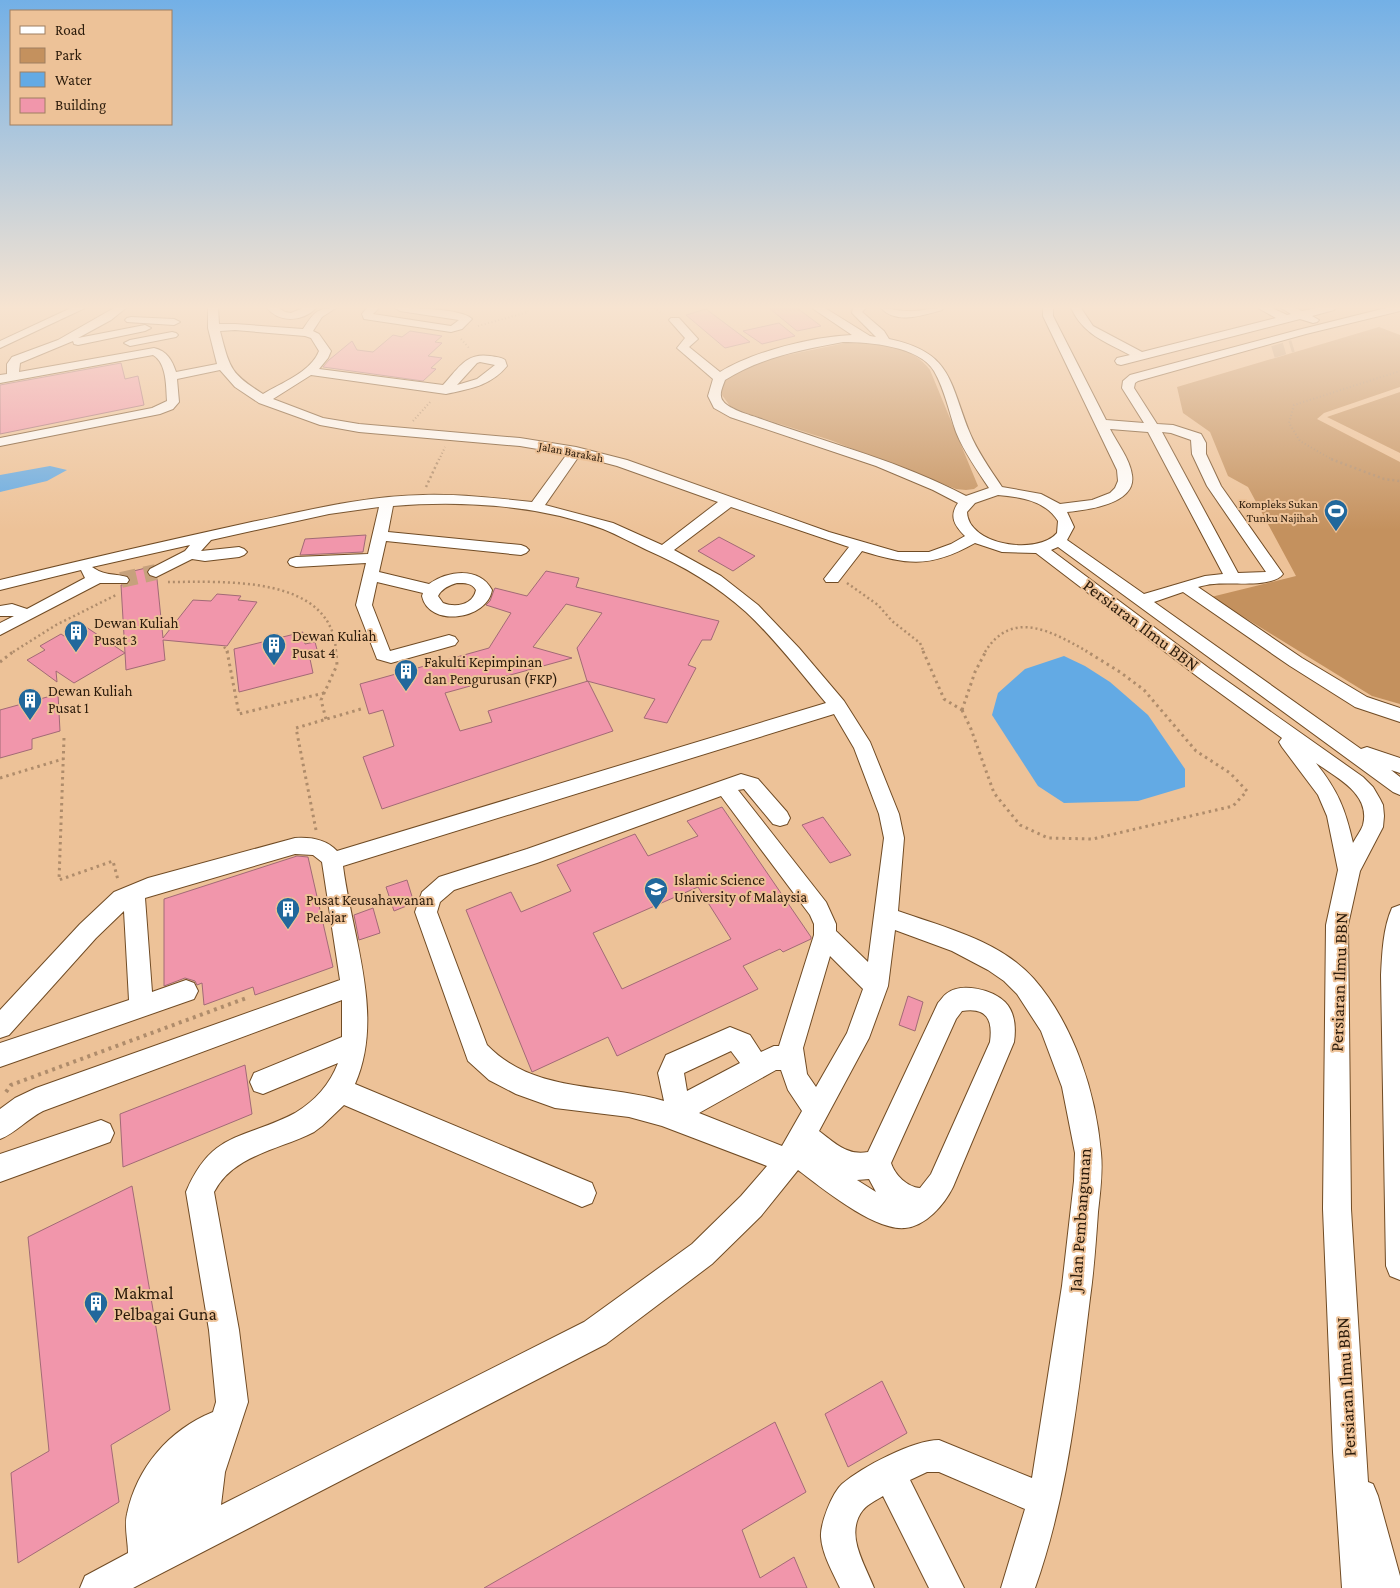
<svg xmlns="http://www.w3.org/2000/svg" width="1400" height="1588" viewBox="0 0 1400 1588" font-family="'Crimson Pro',serif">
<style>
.green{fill:#c4915e}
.water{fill:#63aae4}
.building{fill:#f196ab;stroke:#a26a76;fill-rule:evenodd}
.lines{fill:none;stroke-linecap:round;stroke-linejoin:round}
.minor-tunnel-far1{stroke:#c6a17c;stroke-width:12;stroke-dasharray:12 6;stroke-linecap:butt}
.minor-tunnel{stroke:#c6a17c;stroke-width:16;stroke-dasharray:16 8;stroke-linecap:butt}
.minor-casing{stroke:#704b24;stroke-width:2}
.path-far3{stroke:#af8c6b;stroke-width:2;stroke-dasharray:1 2.5;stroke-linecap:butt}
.path-far2{stroke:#af8c6b;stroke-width:2.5;stroke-dasharray:2 3;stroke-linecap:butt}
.path-far1{stroke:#af8c6b;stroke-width:3;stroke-dasharray:2.5 4;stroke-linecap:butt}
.path{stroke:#af8c6b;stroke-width:4;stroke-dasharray:3 4.5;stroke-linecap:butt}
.minor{fill:#fff;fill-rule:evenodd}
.labels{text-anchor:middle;stroke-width:4;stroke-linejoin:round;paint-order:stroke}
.far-street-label{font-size:12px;fill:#2b1b0b;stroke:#edc298}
.far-poi-label{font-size:12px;fill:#2b1b0b;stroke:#edc298;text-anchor:end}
.poi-label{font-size:15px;fill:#2b1b0b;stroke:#edc298;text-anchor:start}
.near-street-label{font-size:18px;fill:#2b1b0b;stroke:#edc298}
.near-poi-label{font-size:18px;fill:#2b1b0b;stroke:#edc298;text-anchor:start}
</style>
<rect width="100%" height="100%" fill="#edc298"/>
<g class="green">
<polygon points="1379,327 1400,335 1400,387 1324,413 1317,419 1400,462 1400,704 1372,696 1211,597 1296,576 1248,487 1228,476 1210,432 1183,413 1177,387"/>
<path d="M850,342C879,343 912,345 930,370L978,486L974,489L966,490L956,489L830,440L749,414L730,406L722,395L721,386L724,378L759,361Z"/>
<polygon points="1400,392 1400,453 1327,417"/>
</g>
<g class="water">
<polygon points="50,466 67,470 47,481 0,492 0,475"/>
<polygon points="1064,656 1085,666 1110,682 1148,715 1185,769 1185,787 1138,801 1064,803 1038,786 992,715 998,693 1025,669"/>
</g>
<g class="building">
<polygon points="769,308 797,308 821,326 797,331"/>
<polygon points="706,309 750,342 725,348 686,315"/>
<polygon points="779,323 795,336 762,344 743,331"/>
<polygon points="410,331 442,336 435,342 442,343 428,356 442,358 431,368 436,369 423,381 323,367 329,360 352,341 357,350 373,352 393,335 402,337"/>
<polygon points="121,363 125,379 138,376 144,405 0,434 0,385"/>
<polygon points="366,535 363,552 300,555 305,539"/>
<polygon points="719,537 755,556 733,571 698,551"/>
<polygon points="150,567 146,573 149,577 157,579 163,638 193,600 211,601 217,594 241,596 238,600 257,602 227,646 163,640 165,660 126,670 125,653 74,683 56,671 57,682 27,660 45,650 40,646 61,634 67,638 86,627 125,653 121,585 129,584 131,579 127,575 121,574"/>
<polygon points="546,571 579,578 576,587 719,621 711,640 702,640 688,665 696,668 667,723 644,718 655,699 587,681 577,648 602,613 566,604 533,647 572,658 445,693 460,731 492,722 488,711 588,681 613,731 382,809 363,757 394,746 383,710 369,714 360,684 489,648 511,613 486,605 490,601 494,590 495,588 527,596"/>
<polygon points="303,632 305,644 315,642 319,657 310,659 313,673 239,692 234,649"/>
<polygon points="58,694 60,731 32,739 32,749 0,758 0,710"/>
<path d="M722,807L811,937V939L783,952L780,949L743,966L758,989L617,1056L608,1037L532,1072L466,910L511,892L521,912L571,891L557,865L635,834L648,856L698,836L687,821ZM698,887L731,939L622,989L593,933Z"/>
<polygon points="823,817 851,855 830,863 802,825"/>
<polygon points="297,856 308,857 333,967 255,995 253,987 204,1005 202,983 197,985 195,981 185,978 164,986 164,899"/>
<polygon points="407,880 414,903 394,911 386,887"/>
<polygon points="373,908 380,933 359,940 354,915"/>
<polygon points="908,996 923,1002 915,1031 899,1025"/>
<polygon points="245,1065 252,1114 123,1167 120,1114"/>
<polygon points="132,1186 170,1410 111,1445 119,1502 18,1563 11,1473 49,1451 28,1237"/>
<polygon points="882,1381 907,1433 848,1467 825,1414"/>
<polygon points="775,1422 806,1492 742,1530 760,1578 794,1557 807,1588 484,1588"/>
</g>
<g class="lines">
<polyline class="minor-tunnel-far1" points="1273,352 1293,346"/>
<polyline class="minor-tunnel" points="121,580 156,572"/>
<g class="minor-casing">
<g id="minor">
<polygon points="71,308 85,308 0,348 0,341"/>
<path d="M114,308H126L111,320L78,338L145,325L151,328L145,331L78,345L74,344L73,341L20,363L19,372L154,348C167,351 172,360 176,372L217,364L208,328V308H218L219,324H235L303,329C314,313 316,308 336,308L322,317L313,331L319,334L331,351L328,358L319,369L443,385C458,369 466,352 490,356C496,357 501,357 505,360L507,366C491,386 469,389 446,394L311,375L273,399L323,418L359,424L520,438L576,447L627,460L829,532L898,552H929L951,544L965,536C954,525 949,516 958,503L933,490L876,466L730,417L714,408L708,396L713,379L677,348L685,338L669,320L671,318H679L698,339L689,347L720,372C755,351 811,337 852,335L812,308H825L870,336L876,337L852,313L853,308H866L862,312L884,331L889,339C951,352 949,380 969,431C977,451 990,469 1002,487L1041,494L1060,504L1092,500L1110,493L1115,488L1118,481L1117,470L1043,316V308H1053V316L1106,420L1144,423L1122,388L1123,381L1130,375L1298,330L1386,308H1400V311L1306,334L1138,381L1135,383L1134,388L1157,424L1173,425L1201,434L1206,443V454L1221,486L1283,574C1273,588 1230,582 1214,584C1208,584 1203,586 1198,587L1302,658L1367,697L1400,708V722L1355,707L1290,666L1183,592L1154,602L1361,749L1367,747L1400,758V773L1391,770L1400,777V795L1393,792L1058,547L1051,550L1210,669L1363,777L1373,787L1380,799L1383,805L1384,816L1383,827L1360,871L1348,925L1351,1209L1368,1482L1373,1484L1378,1496L1400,1576V1588H1342L1333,1452L1323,1209L1326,925L1338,870L1327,816L1318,795L1282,747L1279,742L1282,738L1198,677L1036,553L1002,552L975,543C931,568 908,565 862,551L838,582H826L824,579L849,547L731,507L674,550L721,576L758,605L799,648L844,701L870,742L899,814L904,838L898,911C943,927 1001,941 1034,979C1074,1025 1096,1093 1101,1153C1103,1173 1100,1193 1098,1212C1096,1241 1094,1270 1090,1298C1078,1396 1068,1495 1035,1588H1001L1025,1509L939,1472H927L910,1480L964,1588H929L883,1496C877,1500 868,1504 863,1510C844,1534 865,1564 874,1588H840C833,1573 822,1554 821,1537C820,1524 832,1493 842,1484C862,1467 913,1440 939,1440L1032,1478L1062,1286L1074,1181L1075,1153L1062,1087L1041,1031L1017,994L1004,981L988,970L952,951L895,930L888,986L869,1038L819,1131C835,1143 847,1156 868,1152L938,1003C941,1000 943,996 946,994C960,982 992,989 1005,1002C1015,1012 1016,1028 1014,1042L953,1187C944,1205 926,1226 905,1228C874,1231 822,1188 798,1170L761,1216L712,1264L606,1344L133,1588H80L85,1576L128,1553C128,1541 124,1526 127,1514C137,1467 169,1430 213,1412L216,1402L209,1330L186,1192C212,1130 244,1140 295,1113C315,1101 330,1084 338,1063L263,1094L254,1091L250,1082L254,1073L342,1037V1000L43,1111C27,1119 16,1133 0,1139V1109L15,1098L36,1088L340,980L322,862L313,855L295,854L145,898L152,992L186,980L194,983L198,991L194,999L0,1067V1043L129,1000L124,911L96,938L9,1035L0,1038V1010L80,924L114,892L148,878L295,838C310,837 326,839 337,851L826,703C800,672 775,639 746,612C716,585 684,566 647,550C632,543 618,535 603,529C539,505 461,500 393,506L388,532L521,545L526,547L529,550L526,553L521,555L386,541L379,572L429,584C448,571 479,566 492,590C487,620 429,628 422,596L423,593L377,582L372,605L390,651L449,635L455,637L458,641L455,645L391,663L377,659L356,605L366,563L296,567L290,565L288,562L290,559L296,557L368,554L379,507L329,514L211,540L201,551L239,547L244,549L247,552L244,555L239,557L205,561L192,559L156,577L150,575L148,572L150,569L185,551L190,545L92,567C105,576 112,573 127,577L129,580L127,583H100L0,635V623L14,616H0V606L12,604L27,609L85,578L81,570L0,590V580C82,560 165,541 247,523C305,511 363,496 423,495C459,494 496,498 532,502L567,454L520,446L359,432L320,425L259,403L235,387L220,370L177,379L179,402L173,409L160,414L0,446V438L152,408L167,401C166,387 167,363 153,355L0,383V375L7,374V364L12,357L58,340ZM235,330L305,336L311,338L319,351C311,372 281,383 263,394C230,373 230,369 220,331ZM843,342C869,342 919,346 934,371C945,390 949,412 956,432C964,452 977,470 989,488L966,496C902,462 832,444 764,420C754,416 729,410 723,401C718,395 723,386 725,380C761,357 802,350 843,342ZM480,362L495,365L477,379L457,385L477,363ZM1110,429L1148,432L1223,574L1205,576L1144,594L1067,540L1074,527L1067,512C1087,510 1137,504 1132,475C1130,459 1117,443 1110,429ZM1162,432L1171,433L1191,440L1192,454L1207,486L1266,572L1238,573ZM579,456L617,466L718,502L662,545L613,523L545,505ZM998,495C1020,497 1045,500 1058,521L1057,533C1037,556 968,545 967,512L975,503ZM457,583C465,583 472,583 476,590C473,605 456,608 443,603L438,596C442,588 450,585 457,583ZM834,714L854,748L879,814L884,838L868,962L836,931V924L826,902L738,790L744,789L773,824L780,826L787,824L790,818L787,812L758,779L741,774L527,849L439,877L422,892L415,912L468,1061L489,1080L516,1094L555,1108L629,1117L662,1126L767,1166L741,1196L692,1244L584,1322L221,1505L225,1472L248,1402L239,1330L214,1192C233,1155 279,1150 314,1132L322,1126L344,1105L582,1207L592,1203L596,1193L592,1183L355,1084C385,1016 352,937 343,866ZM1316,763C1337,778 1371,794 1363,825C1361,831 1356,837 1353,843C1345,808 1338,791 1316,763ZM721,796L810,915L814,924V935L779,1046H774L761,1052L750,1035L730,1027L666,1055L658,1073L664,1101C604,1083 534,1094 487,1045L437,912L440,902L454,890L537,863ZM830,956L863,989L847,1033L816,1087L807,1074L803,1048ZM962,1011C987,1007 993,1020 990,1042L931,1174L920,1188C907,1187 895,1175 891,1163L956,1019ZM731,1051L740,1063L687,1091L684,1073ZM776,1070H781L788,1090L802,1111L782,1146L699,1113ZM869,1179L876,1192L857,1180Z"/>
<path d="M267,308H279L285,312L291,313L303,308H316C303,322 279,323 267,308Z"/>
<path d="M367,308H379L373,314L451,326L459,320L400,311L395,308C410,308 461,308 472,319L462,329L451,332L364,319L362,314Z"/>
<path d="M881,308C890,308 897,311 906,311C918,312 931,308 943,308L942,310C923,315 897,325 881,308Z"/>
<path d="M1071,308H1081L1093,326L1142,352L1276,318L1258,308H1272L1287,315L1291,314L1281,308H1295L1302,311L1316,308H1335L1334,310L1312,316L1319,320L1317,322L1313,323L1300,319L1121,365L1117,364L1115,361L1117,358L1130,355C1104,341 1084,335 1071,308Z"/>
<polygon points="131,317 174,319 180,322 174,325 127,322 125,320 127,318"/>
<polygon points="172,332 176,333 178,335 176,337 130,346 124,343 130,340"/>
<path d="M1400,905V1280L1390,1276L1386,1266L1381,975C1382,954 1383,928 1392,908Z"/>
<polygon points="101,1120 110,1124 114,1133 110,1142 0,1182 0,1154"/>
</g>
</g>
<g class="path-far3">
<polyline points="654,308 663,314"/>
<polyline points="478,326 528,312 527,308"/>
<polyline points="461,339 470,349"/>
<polyline points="413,421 431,401"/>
<polyline points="439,460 445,447"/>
<polyline points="1333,460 1300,441 1289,423 1294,405 1400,371"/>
</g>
<g class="path-far2">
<polyline points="1331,459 1384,479 1400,481"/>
<polyline points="426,487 439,459"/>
<path d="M168,582C222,582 333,574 336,652"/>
<polyline points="847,583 878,605 892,621 920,643 924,652"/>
<polyline points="224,647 228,652"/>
<polyline points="13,652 56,625 116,595"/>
<path d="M985,652C1012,608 1053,632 1088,652"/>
</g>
<g class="path-far1">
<polyline points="227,651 239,714 324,693"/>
<polyline points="923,651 944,699 962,710"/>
<polyline points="0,662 14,651"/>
<polyline points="962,710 971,729 994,793 1020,825 1048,838 1093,839 1233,806 1247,791 1230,773 1196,751 1144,690 1120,672 1086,651"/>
<polyline points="962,710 975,672 986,651"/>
<polyline points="326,719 321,700 337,665 336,651"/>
<polyline points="64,738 59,880 113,861 118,880"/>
<polyline points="0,778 63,759"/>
<polyline points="316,830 296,728 361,709"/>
</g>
<polyline class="path" points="6,1092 11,1085 249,997"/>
<use href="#minor" class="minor"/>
</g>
<linearGradient id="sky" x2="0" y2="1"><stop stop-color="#73b0e6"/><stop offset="0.58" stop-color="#f7e4d1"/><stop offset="1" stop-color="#f7e4d1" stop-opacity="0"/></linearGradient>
<rect width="1400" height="530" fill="url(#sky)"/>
<defs>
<g id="stadium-pin" transform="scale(1.25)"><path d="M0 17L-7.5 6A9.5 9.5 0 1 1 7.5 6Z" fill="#21689c" stroke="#edc298"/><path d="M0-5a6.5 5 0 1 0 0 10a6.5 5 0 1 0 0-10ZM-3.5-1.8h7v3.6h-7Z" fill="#fff"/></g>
<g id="building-pin" transform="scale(1.25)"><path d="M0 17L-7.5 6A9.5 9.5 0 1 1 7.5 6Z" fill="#21689c" stroke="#edc298"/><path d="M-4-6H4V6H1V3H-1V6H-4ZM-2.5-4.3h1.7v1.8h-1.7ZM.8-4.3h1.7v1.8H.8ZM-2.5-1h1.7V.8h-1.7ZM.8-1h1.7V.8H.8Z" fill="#fff"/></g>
<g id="university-pin" transform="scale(1.25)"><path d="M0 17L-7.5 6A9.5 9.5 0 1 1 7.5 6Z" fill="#21689c" stroke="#edc298"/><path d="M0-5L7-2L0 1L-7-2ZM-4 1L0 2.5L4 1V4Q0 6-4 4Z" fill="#fff"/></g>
</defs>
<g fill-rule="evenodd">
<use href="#stadium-pin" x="1336" y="511"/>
<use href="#building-pin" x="76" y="632"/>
<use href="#building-pin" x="274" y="645"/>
<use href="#building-pin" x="406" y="671"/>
<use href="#building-pin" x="30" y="700"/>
<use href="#university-pin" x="656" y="889"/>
<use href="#building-pin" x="288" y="909"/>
<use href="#building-pin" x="96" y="1303"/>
</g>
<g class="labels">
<g class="far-street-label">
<text transform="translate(571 452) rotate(11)" y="4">Jalan Barakah</text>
</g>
<g class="far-poi-label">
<text x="1318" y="508">Kompleks Sukan<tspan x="1318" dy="14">Tunku Najihah</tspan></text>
</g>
<g class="poi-label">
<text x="94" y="628">Dewan Kuliah<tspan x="94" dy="17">Pusat 3</tspan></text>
<text x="292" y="641">Dewan Kuliah<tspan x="292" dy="17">Pusat 4</tspan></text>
<text x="424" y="667">Fakulti Kepimpinan<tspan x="424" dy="17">dan Pengurusan (FKP)</tspan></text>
<text x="48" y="696">Dewan Kuliah<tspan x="48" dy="17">Pusat 1</tspan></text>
<text x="674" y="885">Islamic Science<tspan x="674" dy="17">University of Malaysia</tspan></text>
<text x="306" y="905">Pusat Keusahawanan<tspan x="306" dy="17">Pelajar</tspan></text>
</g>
<g class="near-street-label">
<text transform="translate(1141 625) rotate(37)" y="6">Persiaran Ilmu BBN</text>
<text transform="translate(1339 982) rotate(-88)" y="6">Persiaran Ilmu BBN</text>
<text transform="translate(1080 1220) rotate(-86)" y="6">Jalan Pembangunan</text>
<text transform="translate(1346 1387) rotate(-93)" y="6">Persiaran Ilmu BBN</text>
</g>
<g class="near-poi-label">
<text x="114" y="1299">Makmal<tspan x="114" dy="21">Pelbagai Guna</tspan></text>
</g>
</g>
<rect x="10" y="10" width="162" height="115" fill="#edc298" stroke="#9f7f60"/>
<rect x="20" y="26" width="25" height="8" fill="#ffffff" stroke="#9f7f60"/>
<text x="55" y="35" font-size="15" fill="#2b1b0b">Road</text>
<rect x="20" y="48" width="25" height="15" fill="#c4915e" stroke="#9f7f60"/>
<text x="55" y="60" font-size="15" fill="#2b1b0b">Park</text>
<rect x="20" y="72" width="25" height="15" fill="#63aae4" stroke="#9f7f60"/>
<text x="55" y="85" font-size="15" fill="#2b1b0b">Water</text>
<rect x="20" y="98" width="25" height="15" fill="#f196ab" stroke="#9f7f60"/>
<text x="55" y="110" font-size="15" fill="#2b1b0b">Building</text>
</svg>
